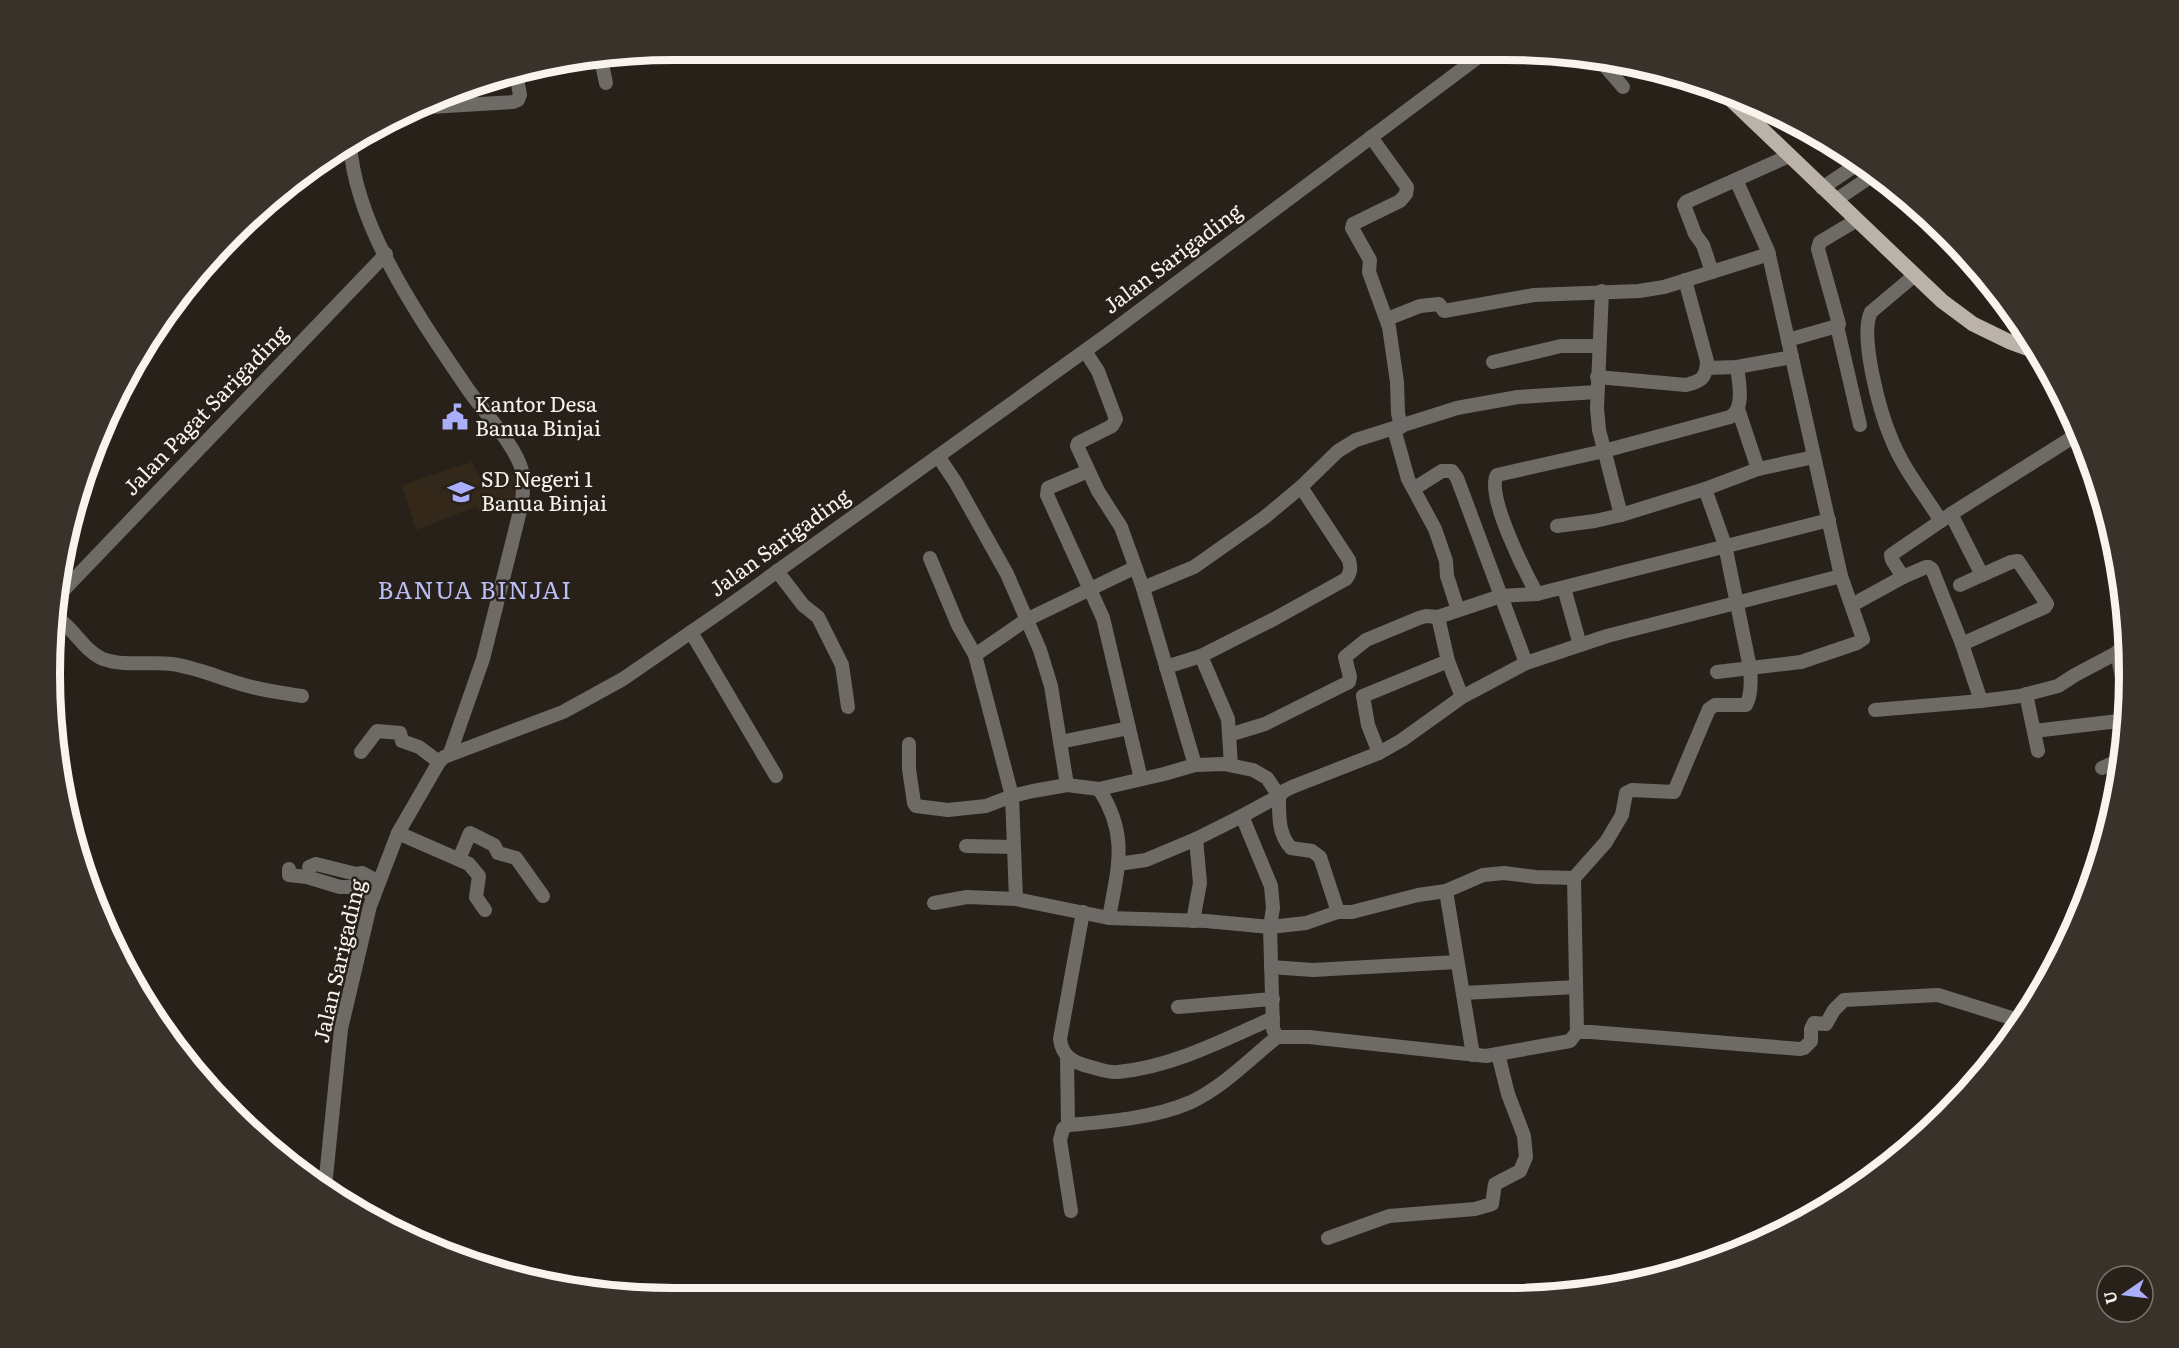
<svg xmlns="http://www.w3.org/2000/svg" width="2179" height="1348" viewBox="0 0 2179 1348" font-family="Literata,serif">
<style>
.built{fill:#34281b}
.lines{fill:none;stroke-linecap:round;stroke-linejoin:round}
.minor{stroke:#6e6a66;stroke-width:14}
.major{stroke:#bbb2a9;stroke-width:15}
.labels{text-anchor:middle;stroke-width:5;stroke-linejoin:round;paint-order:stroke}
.street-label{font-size:21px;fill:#f8f3ed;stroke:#282119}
.poi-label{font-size:21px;fill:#f8f3ed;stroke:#282119;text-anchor:start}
.quarter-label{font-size:24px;letter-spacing:1.5px;fill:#babef7;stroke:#282119}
.rim{fill:none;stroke:#f8f3ed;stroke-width:8}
</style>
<rect width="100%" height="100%" fill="#282119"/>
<polygon class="built" points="472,462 482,481 506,469 515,477 517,498 479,512 477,506 416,530 402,485"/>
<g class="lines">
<g class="minor">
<polyline points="600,55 606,83"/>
<polyline points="1598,58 1623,87"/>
<polyline points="413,108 513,102 518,100 520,95 516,73"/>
<polyline points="1371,137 1407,187 1406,194 1400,201 1353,224 1352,228 1370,260 1369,272 1389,327 1397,382 1398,413 1401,427"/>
<path d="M350,144C356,229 420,318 467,388C482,410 517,447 522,471C524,482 523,493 522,503L483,659L450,753"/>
<polyline points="1822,188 1859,163"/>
<polyline points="1836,200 1876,173"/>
<polyline points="1712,272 1703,245 1695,234 1684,205 1686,202 1789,156"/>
<path d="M1915,275L1871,312C1859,336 1880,412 1891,438C1902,467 1924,494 1941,521"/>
<polyline points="1602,291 1597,408 1599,430 1621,515"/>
<polyline points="1387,319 1420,306 1439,304 1444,311 1534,295 1639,291 1664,287 1769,254"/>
<polyline points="1837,326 1860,425"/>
<polyline points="1788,340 1837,326 1839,324 1818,249 1820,242 1857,220"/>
<polyline points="1085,351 1098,371 1116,419 1112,426 1078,443 1077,446 1098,491 1121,527 1143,588 1194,567 1265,517 1301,487 1338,451 1356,440 1457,408 1518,397 1596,392"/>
<polyline points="1493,362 1561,346 1599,346"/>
<polyline points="1707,368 1737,367 1792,357"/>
<path d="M1597,377L1686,385C1702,381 1706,378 1707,361L1685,280"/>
<polyline points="2059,390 2060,399 2071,417"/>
<polyline points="1738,409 1758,469"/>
<polyline points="1394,429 1408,479 1435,529 1446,561 1447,576 1458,610"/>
<polyline points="938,456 956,483 1007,574 1040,650 1051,686 1067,785"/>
<polyline points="1088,471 1048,488 1047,495 1103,618 1141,779"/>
<polyline points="1415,488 1442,471 1452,471 1457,478 1526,663"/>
<polyline points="1951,514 1982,575 1960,585"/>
<polyline points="1557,526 1595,521 1621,515 1705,489 1758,469 1814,457"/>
<path d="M930,558L958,625L975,655L1012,796L1016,899L1109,918L1206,921L1270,927L1306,923L1338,912H1352L1418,895L1446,891L1483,875L1504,873L1536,877L1574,878L1606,842L1622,815L1626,793L1632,790L1674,792L1709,709L1715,705H1746C1752,695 1751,679 1750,668L1725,545L1705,489"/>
<polyline points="777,571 803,605 818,617 842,665 848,707"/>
<polyline points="1143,588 1195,765"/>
<polyline points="1564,588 1580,645"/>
<path d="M1537,594C1526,574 1485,494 1497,475L1604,451L1730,417C1745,409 1739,382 1737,367"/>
<polyline points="57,597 386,254"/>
<polyline points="1852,605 1903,577"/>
<path d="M55,616C73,627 85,652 103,659C125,667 150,661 172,664C199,668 222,679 248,686C266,691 284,693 302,696"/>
<polyline points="691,632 776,776"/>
<polyline points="1962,644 2045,607 2047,604 2018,561 2011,562 1982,575"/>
<polyline points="2117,652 2128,710"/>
<polyline points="975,655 1026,620 1134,568"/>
<path d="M1201,656L1274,619L1346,579C1351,572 1351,568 1349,560L1301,487"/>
<polyline points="1166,667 1201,656 1228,719 1231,765"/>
<polyline points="1717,672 1801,662 1857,643 1863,639 1841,576 1768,251 1736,180"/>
<polyline points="2026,694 2038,751"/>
<polyline points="1462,697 1448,661 1438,617 1501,596 1537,594 1829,520"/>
<polyline points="1981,701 1962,644 1932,569 1929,567 1926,567 1903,577 1892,560 1891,555 1951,514 2073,437 2076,432 2075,426"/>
<polyline points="1875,710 1981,701 2020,696 2058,686 2075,675 2126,648"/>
<polyline points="2034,731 2127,720"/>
<polyline points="1229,735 1265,724 1349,682 1350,677 1345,657 1366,640 1419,618 1426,616 1438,617"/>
<polyline points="1060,742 1129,728"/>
<polyline points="909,744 909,769 914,803 916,806 948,810 986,806 1012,796 1033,791 1067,785 1099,789 1164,774 1195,765 1224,764 1253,770 1267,778 1279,796 1284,791 1292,787 1379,753 1402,740 1462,697 1526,663 1607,636 1841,576"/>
<polyline points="361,752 377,731 400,733 402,741 419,747 439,762"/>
<polyline points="1379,753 1368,725 1363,696 1448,661"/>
<polyline points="2102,768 2121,759"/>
<path d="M1099,789C1129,835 1118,867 1109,918"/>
<polyline points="1279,796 1242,816 1271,886 1273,908 1270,927 1273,1029 1277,1037 1309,1037 1486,1056 1570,1041 1577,1032 1591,1032 1800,1049 1804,1048 1811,1041 1811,1029 1814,1023 1826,1024 1834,1010 1844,1000 1938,995 2021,1021"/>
<path d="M1279,796C1279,815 1278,834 1291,848L1312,851L1320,857L1338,912"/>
<polyline points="398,833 469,864 479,876 476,897 485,910"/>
<polyline points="966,846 1014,847"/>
<polyline points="459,859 470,833 494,845 498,853 516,858 543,896"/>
<polyline points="1118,864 1146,860 1196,839 1242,816"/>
<polyline points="309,867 316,864 356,874 362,873 379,882"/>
<polyline points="289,869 289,875 307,877 340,887 358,887 374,896"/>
<polyline points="1574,878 1577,1032"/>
<polyline points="1446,891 1473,1055"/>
<polyline points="934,903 967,897 1016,899"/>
<path d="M1083,912L1060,1039C1062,1057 1074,1063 1091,1067C1099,1069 1109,1073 1118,1072C1172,1067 1224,1040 1273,1018"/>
<polyline points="1193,921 1200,883 1196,839"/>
<polyline points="1271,967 1313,970 1457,962"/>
<polyline points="1463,993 1576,987"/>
<polyline points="1178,1007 1273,999"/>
<polyline points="1067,1057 1068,1125 1063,1129 1060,1140 1071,1211"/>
<path d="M1068,1125C1106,1122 1155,1118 1191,1102C1223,1087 1250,1059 1277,1037"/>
<polyline points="325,1187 341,1029 370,906 398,833 439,762 444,757 563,712 623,679 726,608 1107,335 1481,55"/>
<polyline points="1328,1238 1389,1216 1475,1209 1492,1204 1495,1184 1520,1171 1526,1157 1524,1136 1508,1094 1498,1054"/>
</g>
<polyline class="major" points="1722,91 1942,301 1973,324 2010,342 2040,353"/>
</g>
<defs>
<g id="civic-bare" transform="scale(2.07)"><path d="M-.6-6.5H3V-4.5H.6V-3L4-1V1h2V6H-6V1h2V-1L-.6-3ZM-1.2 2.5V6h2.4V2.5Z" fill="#abaffb" stroke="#282119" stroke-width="2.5" paint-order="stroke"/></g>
<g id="school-bare" transform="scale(2.07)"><path d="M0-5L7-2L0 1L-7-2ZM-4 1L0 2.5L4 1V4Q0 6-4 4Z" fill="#abaffb" stroke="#282119" stroke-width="2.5" paint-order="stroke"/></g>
</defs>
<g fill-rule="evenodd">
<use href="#civic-bare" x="455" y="417"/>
<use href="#school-bare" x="461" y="492"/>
</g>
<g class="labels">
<g class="street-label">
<text transform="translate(1173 259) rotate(-37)" y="7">Jalan Sarigading</text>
<text transform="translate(206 411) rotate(-46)" y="7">Jalan Pagat Sarigading</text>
<text transform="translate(780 543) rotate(-36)" y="7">Jalan Sarigading</text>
<text transform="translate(340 961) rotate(-77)" y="7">Jalan Sarigading</text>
</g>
<g class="poi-label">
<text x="475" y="412">Kantor Desa<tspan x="475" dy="24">Banua Binjai</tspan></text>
<text x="481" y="487">SD Negeri 1<tspan x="481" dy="24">Banua Binjai</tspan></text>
</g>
<g class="quarter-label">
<text x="475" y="599">BANUA BINJAI</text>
</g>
</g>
<path d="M0 0H2179V1348H0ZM674 60H1505A614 614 0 0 1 2119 674V674A614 614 0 0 1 1505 1288H674A614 614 0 0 1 60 674V674A614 614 0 0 1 674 60Z" fill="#39322a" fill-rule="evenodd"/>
<path class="rim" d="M674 60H1505A614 614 0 0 1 2119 674V674A614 614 0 0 1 1505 1288H674A614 614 0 0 1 60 674V674A614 614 0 0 1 674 60Z"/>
<g transform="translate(2125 1294) rotate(256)"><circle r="28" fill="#282119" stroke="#7b756e" stroke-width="1.5"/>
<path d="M0-4.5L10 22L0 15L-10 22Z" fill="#abaffb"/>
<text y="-9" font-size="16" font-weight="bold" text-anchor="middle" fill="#f8f3ed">U</text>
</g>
</svg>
